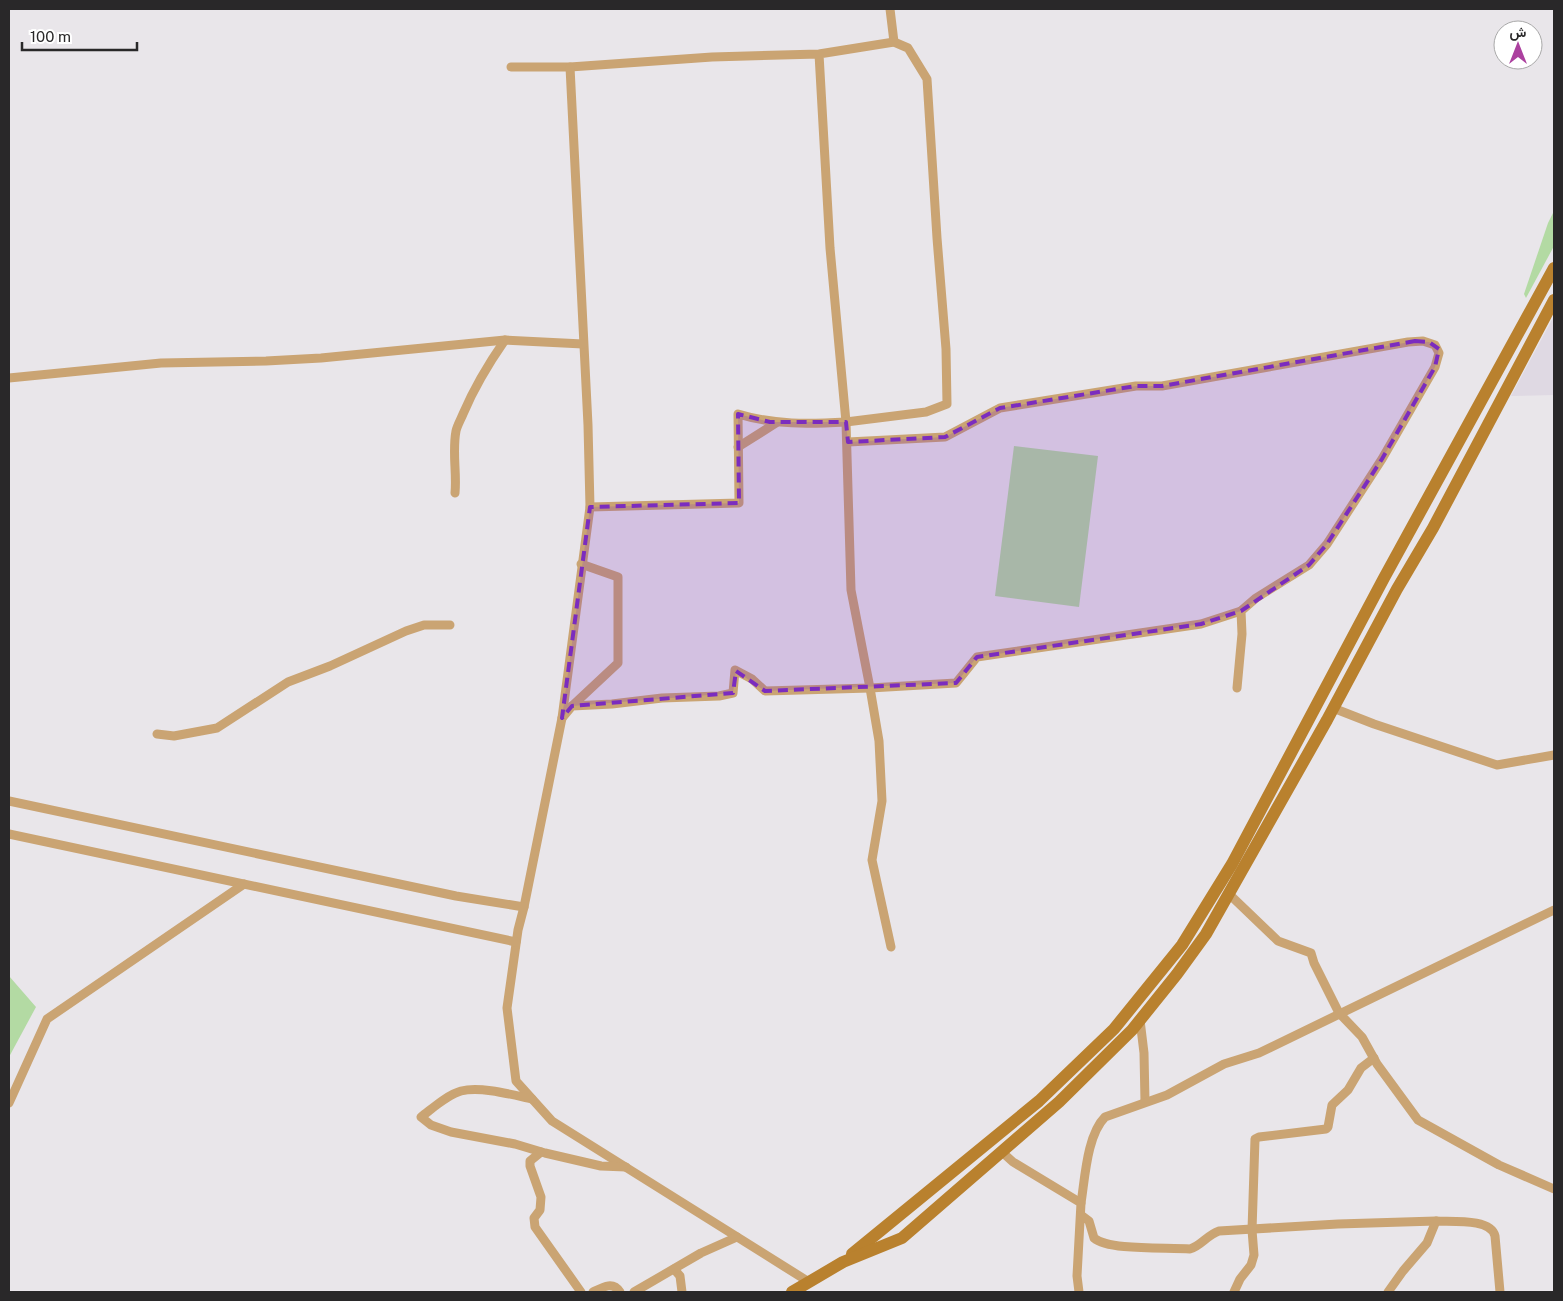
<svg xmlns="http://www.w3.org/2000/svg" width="1563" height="1301" viewBox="0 0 1563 1301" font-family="'Public Sans',Vazirmatn,sans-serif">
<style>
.built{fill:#dfd9e3}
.green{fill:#b3daa3}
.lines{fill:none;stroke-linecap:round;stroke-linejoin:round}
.street{stroke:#caa473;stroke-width:9}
.secondary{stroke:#b9812e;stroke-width:12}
.marked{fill:#7b2cbf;fill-opacity:0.2;stroke:#7b2cbf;stroke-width:4;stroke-dasharray:10 6;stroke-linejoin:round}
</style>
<rect width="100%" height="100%" fill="#e9e6ea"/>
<polygon class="built" points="1554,316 1554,395 1511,396"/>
<g class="green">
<polygon points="1554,211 1554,246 1526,298 1524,294 1548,223"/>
<polygon points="1014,446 1098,456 1079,607 995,596"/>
<polygon points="9,976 36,1007 9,1057"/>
</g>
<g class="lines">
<g class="street">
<polyline points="890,9 894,42"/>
<polyline points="511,67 570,67 712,57 819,54 894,42 908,48 927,79 937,238 946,349 947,404 926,412 846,422 830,248 819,54"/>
<polyline points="570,67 588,425 590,507 562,718 524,907 518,930 507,1008 516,1081 552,1121 809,1282"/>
<polyline points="9,378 161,363 266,361 321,358 505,340 583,344"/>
<polyline points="848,442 945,437 1000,408 1136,386 1162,386 1408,342 1423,341 1435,345 1439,353 1435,367 1382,459 1327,544 1309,565 1256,598 1241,611 1242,634 1237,688"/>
<polyline points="738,447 776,423"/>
<path d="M455,493C457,473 452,452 456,431C457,426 461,419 463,414C474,388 489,363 505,340"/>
<path d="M590,507L739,503L738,414C774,425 809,424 846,422L851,590L870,688L879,741L882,801L872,860L891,947"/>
<polyline points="572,706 618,663 618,577 581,564"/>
<polyline points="1333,708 1374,724 1497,765 1554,755"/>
<polyline points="562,718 572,706 612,704 662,698 719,696 733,693 735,670 752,679 765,691 870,688 956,683 977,657 1201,624 1241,611"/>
<polyline points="157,734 174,736 217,728 288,682 330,666 406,631 424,625 450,625"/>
<polyline points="9,801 456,896 524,907"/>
<polyline points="9,834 516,942"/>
<polyline points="1229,894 1278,941 1311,953 1314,963 1339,1013 1362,1037 1377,1064 1418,1120 1499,1165 1554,1189"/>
<polyline points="1140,1020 1144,1053 1145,1102"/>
<path d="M532,1099C513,1095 481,1086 461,1091C447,1095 433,1108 421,1117L431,1125L451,1132L515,1144L545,1153L601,1166L626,1167"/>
<polyline points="9,1103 47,1019 244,884"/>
<polyline points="541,1152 530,1161 530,1166 541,1197 540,1210 534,1218 535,1227 581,1292"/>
<polyline points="1002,1152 1013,1162 1081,1203 1077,1276 1079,1292"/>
<path d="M1081,1203C1085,1178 1087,1135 1105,1117L1167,1095L1224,1064L1259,1053L1554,910"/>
<path d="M1081,1215L1089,1221L1094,1238C1109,1251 1168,1247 1190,1249C1201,1246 1207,1235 1219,1231L1338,1224L1436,1221"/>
<polyline points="674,1269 680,1276 682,1292"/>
<path d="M593,1292C603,1287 613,1281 620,1292"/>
<polyline points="634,1292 701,1253 737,1237"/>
<polyline points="1234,1292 1240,1279 1251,1265 1254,1255 1252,1230 1255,1139 1259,1137 1326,1129 1328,1127 1332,1105 1348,1090 1361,1068 1374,1058"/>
<path d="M1388,1292L1403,1271L1427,1243L1436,1221C1451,1222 1491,1218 1495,1236L1500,1292"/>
</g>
<g class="secondary">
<polyline points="852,1254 1039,1101 1114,1029 1182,945 1232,864 1384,578 1554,268"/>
<polyline points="792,1292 843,1262 902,1238 1059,1102 1132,1030 1177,974 1206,934 1327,720 1397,589 1433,528 1554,300"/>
</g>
</g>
<path class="marked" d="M1415,341L1429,342L1439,349L1435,367L1382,459L1327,544L1309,565L1241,611L1201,624L977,657L956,683L765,691L736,671L733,693L572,706L562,718L590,507L739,503L738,414L770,422H846L848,442L945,437L1000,408L1136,386H1162Z"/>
<rect width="1563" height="1301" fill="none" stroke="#292829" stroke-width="20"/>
<g transform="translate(1518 45)"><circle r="24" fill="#ffffff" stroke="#a9a9a9"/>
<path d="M0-4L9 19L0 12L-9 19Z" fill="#ac409f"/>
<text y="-8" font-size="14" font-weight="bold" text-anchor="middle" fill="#292829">ش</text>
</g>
<path d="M22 42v8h115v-8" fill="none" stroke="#292829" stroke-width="2.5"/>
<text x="30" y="42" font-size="15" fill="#292829" stroke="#ffffff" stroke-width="4" paint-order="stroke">100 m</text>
</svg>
